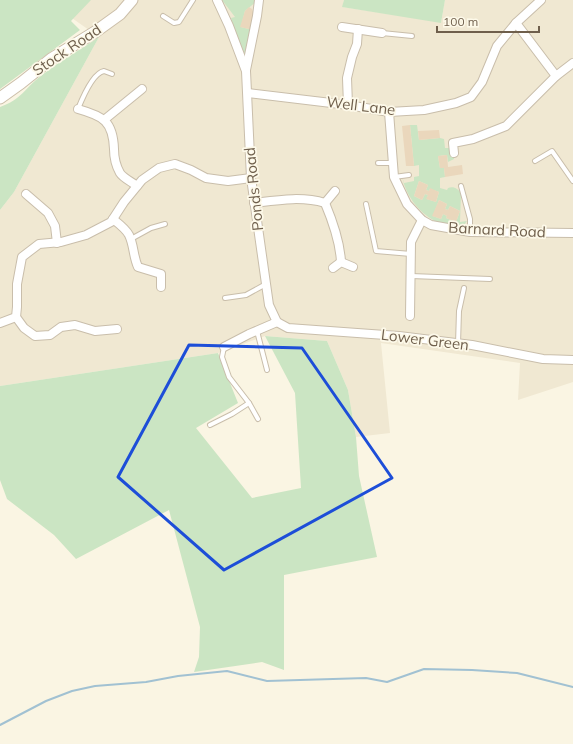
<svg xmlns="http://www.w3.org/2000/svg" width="573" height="744" viewBox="0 0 573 744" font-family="Mulish,sans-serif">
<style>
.residential{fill:#f0e8d2}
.green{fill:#cbe5c3;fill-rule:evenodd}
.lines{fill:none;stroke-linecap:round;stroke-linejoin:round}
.stream{stroke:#a1c1d2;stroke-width:2}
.building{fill:#ead7bc}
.lane-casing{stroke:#c9beab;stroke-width:6}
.street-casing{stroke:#c9beab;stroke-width:10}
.secondary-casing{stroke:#ccbfaa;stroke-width:13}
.lane{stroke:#fff;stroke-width:4}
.street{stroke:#fff;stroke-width:8}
.secondary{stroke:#fff;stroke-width:11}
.marked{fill:none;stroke:#1d4ed8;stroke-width:3;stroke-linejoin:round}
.labels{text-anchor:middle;stroke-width:3.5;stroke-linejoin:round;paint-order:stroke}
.street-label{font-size:15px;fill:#6f5f4c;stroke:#fdf9e9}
</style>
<rect width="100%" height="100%" fill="#faf5e3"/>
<polygon class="residential" points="81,0 344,0 343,7 441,22 445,0 573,0 573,382 518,400 520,363 381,343 390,433 356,437 348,390 327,341 265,336 218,353 0,386 0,210 14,192 99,37 69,16"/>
<g class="green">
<polygon points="0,0 91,0 71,21 80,30 0,89"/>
<polygon points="222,0 258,0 245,11 241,27 253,30 247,55 245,56 242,53 231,18 235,17"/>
<polygon points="344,0 445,0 441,23 342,7"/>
<path d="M99,37L14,192L0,210V107C21,100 26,87 42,75C60,61 80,50 99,37Z"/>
<path d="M410,125H417L419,140L440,138L444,139L445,148H450L454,156V159L448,162L447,155L438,156L440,168H444L445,177L440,178V188L447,190L448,188C454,186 458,189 461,193L460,222L467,221L463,226L459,227C451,225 442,224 435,221C418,212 405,194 402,176L404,183L414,181V177L419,176V165L414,166ZM419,181L428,185L426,190L429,191L430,189L439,192L436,202L427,199L428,195L425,194L422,200L414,196ZM439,200L447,204L445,209L448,210L450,206L460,211L456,222L446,218L447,216L443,214L441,219L433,216Z"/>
<polygon points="265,336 327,341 348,390 356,437 359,476 377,557 284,575 284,670 262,662 194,672 199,657 200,627 169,510 76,559 54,535 7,499 0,480 0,386 218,353 238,403 196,428 252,498 301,488 295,393"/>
</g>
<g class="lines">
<polyline class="stream" points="0,725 46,701 72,691 95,686 146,682 178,676 227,671 267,681 366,678 387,682 424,669 472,670 517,673 573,687"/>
</g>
<g class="building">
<polygon points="249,7 252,9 254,15 253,30 240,27 245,11"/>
<polygon points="410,125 414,166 406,166 402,126"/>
<polygon points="439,130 440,138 419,140 418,131"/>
<polygon points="447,155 448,167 462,165 463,174 445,177 444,168 440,168 438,156"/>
<polygon points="419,181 428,185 426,190 429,191 430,188 439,192 436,202 426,199 428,195 425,194 422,200 414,196"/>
<polygon points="439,200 447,204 445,209 448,210 450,206 460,211 456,222 446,218 447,216 443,214 441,219 432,216"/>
</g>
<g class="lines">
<g class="lane-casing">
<g id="lane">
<polyline points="163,16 174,23 179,22 193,0"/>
<polyline points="382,33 412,36"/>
<path d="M78,109C82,99 93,73 104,71L112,74"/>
<polyline points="535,161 552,151 573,181"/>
<polyline points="378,163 393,163"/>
<polyline points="394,177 409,175"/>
<polyline points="461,186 470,219 470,232"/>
<polyline points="366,204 376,251 411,254"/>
<polyline points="131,239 151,228 165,224"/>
<polyline points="411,276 490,279"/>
<polyline points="225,298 246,295 266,284"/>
<polyline points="257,331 267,370"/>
<polyline points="458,344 459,311 464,288"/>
<polyline points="249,403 258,419"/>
<polyline points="210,425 232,414 249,403 229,377 222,357 224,347"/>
</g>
</g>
<g class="street-casing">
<g id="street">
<polyline points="217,0 229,26 246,71 251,178 269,305 277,322 249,334 224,347"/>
<polyline points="516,23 556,76"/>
<polyline points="342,27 382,33"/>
<polyline points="246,70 257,16 259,0"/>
<polyline points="248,93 348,105 389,112 424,110 456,103 471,97 482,82 497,46 516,23 541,0"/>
<polyline points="348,105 347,78 352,57 357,44 358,29"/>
<path d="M78,109C103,116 113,121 114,149C114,156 116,166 120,173C123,178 132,182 137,186"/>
<polyline points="389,112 394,177 407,204 422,220 431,225 470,232 573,233"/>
<polyline points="104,120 142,89"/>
<polyline points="454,153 453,143 473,139 506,126 556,76 573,63"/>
<polyline points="26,194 48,213 55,226 57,243"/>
<path d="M254,203C278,200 302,196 325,203L335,191"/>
<path d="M325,203C333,222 340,241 341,262"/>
<path d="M113,219C118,223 126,229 129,235C134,245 133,256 138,267L161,274V287"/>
<polyline points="333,268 341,262 353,267"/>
<polyline points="410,316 411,242 422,220"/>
<polyline points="16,317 24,328 35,336 50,335 61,327 75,325 95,331 117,329"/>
<polyline points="277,322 288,328 399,336 472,345 543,359 573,360"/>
<polyline points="0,323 16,317 17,307 17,284 22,257 39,244 61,242 86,235 111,222 124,202 142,180 159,168 175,164 191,170 206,178 228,181 251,178"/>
</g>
</g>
<g class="secondary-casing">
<polyline id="secondary" points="0,98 21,83 51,59 95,32 120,14 132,0"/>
</g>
<use href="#lane" class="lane"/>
<use href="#street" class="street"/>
<use href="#secondary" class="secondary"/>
</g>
<path class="marked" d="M189,345L302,348L392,478L224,570L118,477Z"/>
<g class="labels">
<g class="street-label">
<text transform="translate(67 50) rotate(-34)" y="5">Stock Road</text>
<text transform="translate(361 106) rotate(7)" y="5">Well Lane</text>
<text transform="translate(254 189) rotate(-96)" y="5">Ponds Road</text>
<text transform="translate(497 230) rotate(3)" y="5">Barnard Road</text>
<text transform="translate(425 340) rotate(7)" y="5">Lower Green</text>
</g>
</g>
<path d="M437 26v6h102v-6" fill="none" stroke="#6f5f4c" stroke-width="2"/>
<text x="443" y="26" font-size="12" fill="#6f5f4c" stroke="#fdf9e9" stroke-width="3" paint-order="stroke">100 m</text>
</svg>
